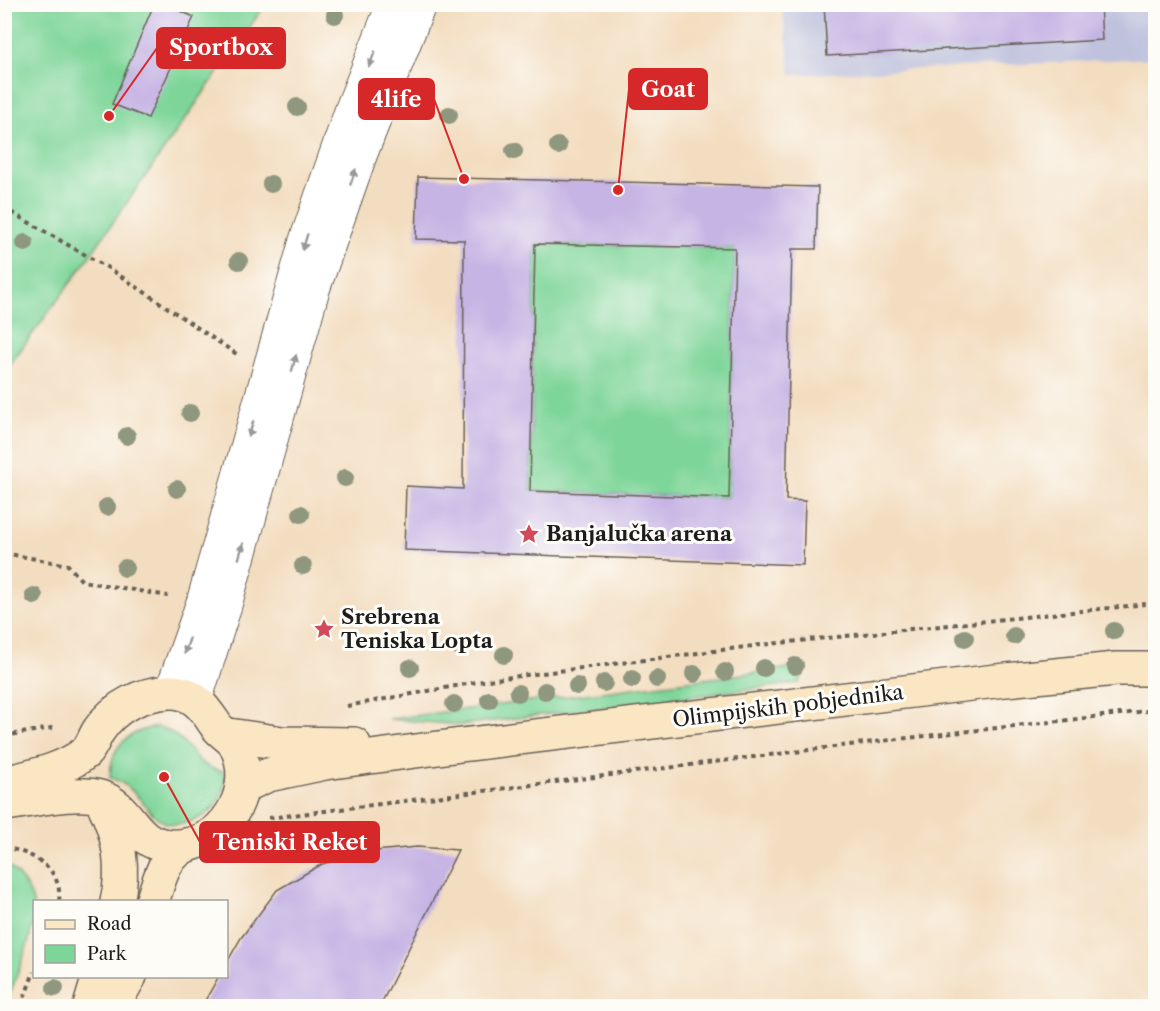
<svg xmlns="http://www.w3.org/2000/svg" width="1160" height="1011" viewBox="0 0 1160 1011" font-family="'Libre Caslon Text',serif">
<style>
.industrial{fill:#bfc2dd}
.green{fill:#7ed599;stroke:#4d785a;stroke-width:1.5}
.building{fill:#c6b4e4;fill-rule:evenodd}
.lines{fill:none;stroke-linecap:round;stroke-linejoin:round}
.street-casing{stroke:#676055;stroke-width:34}
.secondary-casing{stroke:#676055;stroke-width:36}
.path{stroke:#676055;stroke-width:4;stroke-dasharray:4.5 4.5;stroke-linecap:butt}
.street{stroke:#fff;stroke-width:32}
.secondary{stroke:#fbe6c4;stroke-width:33}
.tree{fill:#8f977e}
.oneway{fill:#999}
.labels{text-anchor:middle;stroke-width:6;stroke-linejoin:round;paint-order:stroke}
.poi-label{font-size:21px;font-weight:bold;fill:#1c1c1c;stroke:#fdfcf7;text-anchor:start}
.street-label{font-size:21px;fill:#1c1c1c;stroke:#fdfcf7}
.leader{fill:none;stroke:#d62828;stroke-width:2}
.callout-dot{fill:#d62828;stroke:#fdfcf7;stroke-width:2}
.callout{fill:#d62828;stroke:#d62828;stroke-width:2}
.callout-label{font-size:22px;text-anchor:middle;font-weight:bold;fill:#fff}
</style>
<rect width="100%" height="100%" fill="#fdfcf7"/>
<filter id="ink" filterUnits="userSpaceOnUse"><feTurbulence type="fractalNoise" baseFrequency=".0167" numOctaves="2"/><feDisplacementMap in="SourceGraphic" scale="12" xChannelSelector="R" yChannelSelector="G"/><feConvolveMatrix kernelMatrix="1 2 1 2 8 2 1 2 1" color-interpolation-filters="sRGB"/></filter>
<filter id="wash" filterUnits="userSpaceOnUse"><feTurbulence type="fractalNoise" baseFrequency=".008" numOctaves="4" result="noise"/><feDisplacementMap in="SourceGraphic" scale="24" xChannelSelector="R" yChannelSelector="G"/><feGaussianBlur stdDeviation="1.35" result="paint"/><feColorMatrix in="noise" values="0 0 0 0 0 0 0 0 0 0 0 0 0 0 0 0 0 1.4 0 .05"/><feComposite in="paint" operator="in"/></filter>
<g filter="url(#wash)">
<rect width="100%" height="100%" fill="#f3ddc0"/>
<polygon class="industrial" points="782,5 1155,5 1155,58 791,75"/>
<g class="green">
<polygon points="5,5 265,5 82,267 5,371"/>
<polygon points="535,244 735,248 729,498 530,491"/>
<polygon points="807,666 799,683 461,725 389,719"/>
<path d="M157,727C191,734 188,767 225,772C225,791 220,806 203,816C148,846 150,788 110,778C110,747 128,731 157,727Z"/>
<path d="M5,864C20,874 35,894 34,913C33,937 14,983 5,1006Z"/>
</g>
<g id="blocks">
<g class="building">
<polygon points="154,4 164,4 194,17 148,118 112,104"/>
<polygon points="824,4 1100,4 1102,40 827,56"/>
<path d="M418,177L818,187L816,249H792L786,500L805,501L803,565L404,550L406,486L463,489L464,240L416,239ZM535,244L735,248L729,498L530,491Z"/>
<polygon points="417,847 458,850 380,1006 202,1006 219,976 226,976 226,964 241,938 277,890 322,864 375,851"/>
</g>
</g>
</g>
<g filter="url(#ink)">
<use href="#blocks" fill-opacity="0" stroke="#676055" stroke-width="1.5"/>
<g class="lines">
<g class="street-casing">
<g id="street">
<polyline points="171,692 203,601 306,239 351,110 393,4"/>
<polyline points="196,699 225,607 313,291 360,157 420,4"/>
</g>
</g>
<g class="secondary-casing">
<g id="secondary">
<polyline points="229,735 282,743 354,744"/>
<path d="M4,783C32,776 62,771 85,753C92,747 94,737 99,730C115,706 141,694 169,692C192,691 203,706 215,724C220,733 231,736 236,746C256,785 230,838 186,845C132,854 136,808 100,797C76,790 30,801 4,804"/>
<polyline points="242,787 268,775 325,763 461,745 996,681 1116,669 1156,669"/>
<path d="M103,803C119,834 125,867 117,902"/>
<path d="M152,902C160,879 163,858 185,846"/>
<polyline points="90,1006 99,976"/>
<polyline points="113,1006 130,976"/>
</g>
</g>
<g class="path">
<polyline points="4,208 110,269 238,355"/>
<polyline points="4,553 68,565 82,581 168,596"/>
<polyline points="347,706 488,680 761,645 1156,603"/>
<polyline points="4,736 57,727"/>
<polyline points="269,818 873,742 1156,710"/>
<path d="M4,847C33,853 63,868 59,902"/>
<polyline points="21,1006 34,972"/>
</g>
<use href="#street" class="street"/>
<use href="#secondary" class="secondary"/>
</g>
<g class="tree">
<circle cx="335" cy="15" r="9"/>
<circle cx="297" cy="107" r="9"/>
<circle cx="449" cy="115" r="9"/>
<circle cx="558" cy="146" r="9"/>
<circle cx="514" cy="151" r="9"/>
<circle cx="271" cy="184" r="9"/>
<circle cx="25" cy="243" r="9"/>
<circle cx="239" cy="261" r="9"/>
<circle cx="190" cy="413" r="9"/>
<circle cx="127" cy="436" r="9"/>
<circle cx="345" cy="478" r="9"/>
<circle cx="177" cy="489" r="9"/>
<circle cx="107" cy="507" r="9"/>
<circle cx="301" cy="514" r="9"/>
<circle cx="303" cy="566" r="9"/>
<circle cx="125" cy="568" r="9"/>
<circle cx="34" cy="596" r="9"/>
<circle cx="1114" cy="631" r="9"/>
<circle cx="1014" cy="636" r="9"/>
<circle cx="965" cy="638" r="9"/>
<circle cx="460" cy="647" r="9"/>
<circle cx="504" cy="655" r="9"/>
<circle cx="795" cy="666" r="9"/>
<circle cx="410" cy="668" r="9"/>
<circle cx="764" cy="668" r="9"/>
<circle cx="725" cy="672" r="9"/>
<circle cx="694" cy="674" r="9"/>
<circle cx="632" cy="679" r="9"/>
<circle cx="657" cy="679" r="9"/>
<circle cx="604" cy="683" r="9"/>
<circle cx="577" cy="686" r="9"/>
<circle cx="545" cy="691" r="9"/>
<circle cx="518" cy="693" r="9"/>
<circle cx="489" cy="700" r="9"/>
<circle cx="454" cy="704" r="9"/>
<circle cx="55" cy="988" r="9"/>
</g>
<defs><path id="oneway-solid" d="M-6-.8H1V-3.2L6.5 0L1 3.2V.8H-6Z" transform="scale(1.5)"/></defs>
<g class="oneway">
<use href="#oneway-solid" transform="translate(372 59) rotate(112)"/>
<use href="#oneway-solid" transform="translate(353 177) rotate(-71)"/>
<use href="#oneway-solid" transform="translate(305 242) rotate(107)"/>
<use href="#oneway-solid" transform="translate(294 363) rotate(-75)"/>
<use href="#oneway-solid" transform="translate(251 429) rotate(106)"/>
<use href="#oneway-solid" transform="translate(241 551) rotate(-74)"/>
<use href="#oneway-solid" transform="translate(187 646) rotate(109)"/>
</g>
</g>
<defs>
<g id="sight-bare" transform="scale(1.62)"><path d="M0-6L1.8-2.2L6-1.7L2.9 1.2L3.7 5.4L0 3.3L-3.7 5.4L-2.9 1.2L-6-1.7L-1.8-2.2Z" fill="#d1495b" stroke="#fdfcf7" stroke-width="2.5" paint-order="stroke"/></g>
</defs>
<g fill-rule="evenodd">
<use href="#sight-bare" x="529" y="534"/>
<use href="#sight-bare" x="324" y="629"/>
</g>
<g class="labels">
<g class="poi-label">
<text x="546" y="541">Banjalučka arena</text>
<text x="341" y="624">Srebrena<tspan x="341" dy="24">Teniska Lopta</tspan></text>
</g>
<g class="street-label">
<text transform="translate(788 706) rotate(-7)" y="7">Olimpijskih pobjednika</text>
</g>
</g>
<path class="leader" d="M109 116L157 48M618 190L629 89M464 179L434 99M164 777L200 842"/>
<g class="callout-dot">
<circle cx="109" cy="116" r="6"/>
<circle cx="618" cy="190" r="6"/>
<circle cx="464" cy="179" r="6"/>
<circle cx="164" cy="777" r="6"/>
</g>
<g class="callout">
<rect x="157" y="28" width="128" height="40" rx="6"/>
<rect x="629" y="69" width="78" height="40" rx="6"/>
<rect x="359" y="79" width="75" height="40" rx="6"/>
<rect x="200" y="822" width="179" height="40" rx="6"/>
</g>
<g class="callout-label">
<text x="221" y="55">Sportbox</text>
<text x="668" y="97">Goat</text>
<text x="396" y="107">4life</text>
<text x="290" y="850">Teniski Reket</text>
</g>
<rect width="1160" height="1011" fill="none" stroke="#fdfcf7" stroke-width="24"/>
<rect x="33" y="900" width="195" height="78" fill="#fdfcf7" stroke="#a3a29f" stroke-width="1.5"/>
<rect x="45" y="920" width="30" height="9" fill="#fbe6c4" stroke="#a3a29f" stroke-width="1.5"/>
<text x="87" y="930" font-size="18" fill="#1c1c1c">Road</text>
<rect x="45" y="945" width="30" height="18" fill="#7ed599" stroke="#a3a29f" stroke-width="1.5"/>
<text x="87" y="960" font-size="18" fill="#1c1c1c">Park</text>
</svg>
